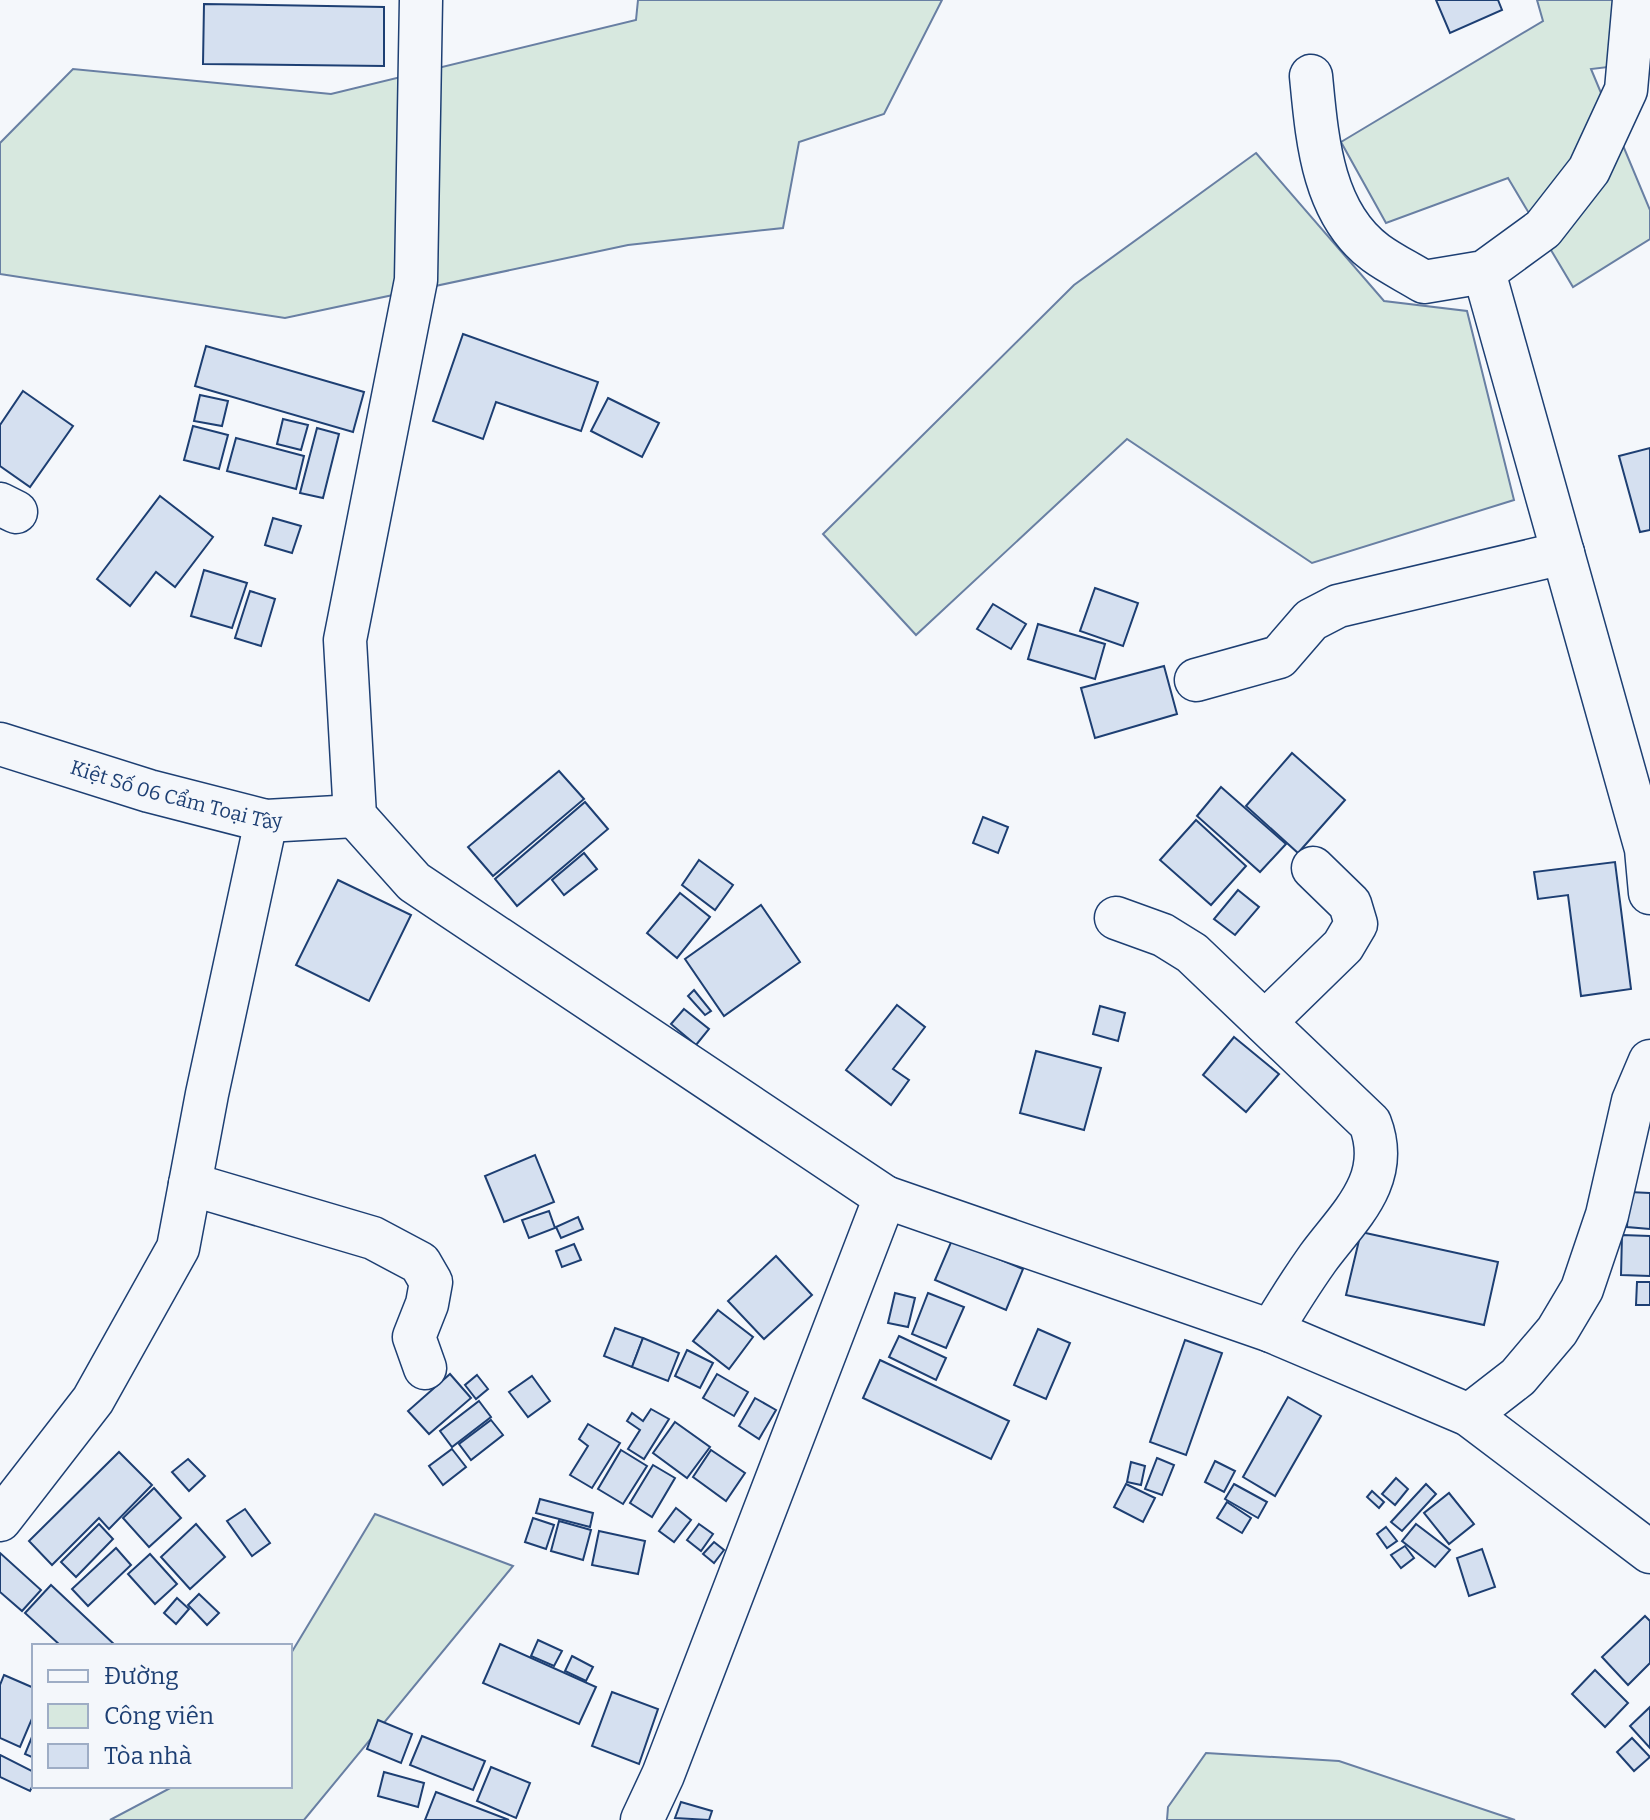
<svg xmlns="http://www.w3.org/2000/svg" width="1650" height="1820" viewBox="0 0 1650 1820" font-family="Bitter,serif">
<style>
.green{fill:#d7e8df;stroke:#687fa3;stroke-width:2}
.building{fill:#d5e0f0;stroke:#1d3f73;stroke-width:2}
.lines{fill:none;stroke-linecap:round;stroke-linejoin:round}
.street-casing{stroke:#1d3f73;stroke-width:45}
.street{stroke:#f4f7fb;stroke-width:42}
.labels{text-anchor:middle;stroke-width:6;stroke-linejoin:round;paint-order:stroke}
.street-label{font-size:20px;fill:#1d3f73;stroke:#f4f7fb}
</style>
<rect width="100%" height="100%" fill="#f4f7fb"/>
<g class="green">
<polygon points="638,0 942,0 884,114 799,142 783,228 628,245 285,318 0,274 0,143 73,69 331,94 636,20"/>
<polygon points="1537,0 1650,0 1650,62 1591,69 1650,210 1650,239 1573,287 1508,178 1386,223 1341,142 1543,21"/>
<polygon points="1256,153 1384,301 1467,311 1514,500 1312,563 1127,439 916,635 823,534 1074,285"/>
<polygon points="375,1514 513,1566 304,1820 110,1820 174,1786 290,1786 290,1655"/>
<polygon points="1206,1753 1339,1761 1515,1820 1167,1820 1168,1807"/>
</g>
<g class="building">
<polygon points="1436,0 1498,0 1502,10 1450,33"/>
<polygon points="204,4 384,7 384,66 203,64"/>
<polygon points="463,334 598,382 581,431 496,402 483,439 433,421"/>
<polygon points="206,346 364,392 353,432 195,386"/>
<polygon points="23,391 73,426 30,487 0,466 0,425"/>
<polygon points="200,395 228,401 222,426 194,421"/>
<polygon points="608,398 659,423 642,457 591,431"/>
<polygon points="283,419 308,425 301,450 277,444"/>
<polygon points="193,426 228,435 219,469 184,460"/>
<polygon points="317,428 339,434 323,498 300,493"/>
<polygon points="236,438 304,456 296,489 227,471"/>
<polygon points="1650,448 1650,530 1640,532 1619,456"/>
<polygon points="160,496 213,537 175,587 156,572 130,606 97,579"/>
<polygon points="273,518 301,526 292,553 265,545"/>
<polygon points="204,570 247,583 232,628 191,616"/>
<polygon points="1095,588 1138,603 1123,646 1080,631"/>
<polygon points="250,591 275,599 261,646 235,638"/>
<polygon points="993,604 1026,624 1011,649 977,629"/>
<polygon points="1038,624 1105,644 1095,679 1028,659"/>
<polygon points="1164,666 1177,714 1095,738 1081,688"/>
<polygon points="1292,753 1345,800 1298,853 1246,806"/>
<polygon points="559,771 584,799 493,876 468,847"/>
<polygon points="1221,787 1286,844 1260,872 1197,816"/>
<polygon points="585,802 608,829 517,906 495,879"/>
<polygon points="983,817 1008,827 998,853 973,843"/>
<polygon points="1196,820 1246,866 1211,905 1160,860"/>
<polygon points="584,853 597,869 564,895 552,880"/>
<polygon points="699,860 733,885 715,910 682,885"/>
<polygon points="1615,862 1631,989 1581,996 1568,895 1538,899 1534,872"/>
<polygon points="338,880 411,915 369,1001 296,965"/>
<polygon points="1238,890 1259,907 1235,935 1214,919"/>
<polygon points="680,893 710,917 677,958 647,933"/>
<polygon points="761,905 800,962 724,1016 685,959"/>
<polygon points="694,990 711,1011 705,1015 688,996"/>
<polygon points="897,1005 925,1027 893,1069 909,1080 891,1105 846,1070"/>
<polygon points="1100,1006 1125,1013 1118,1041 1093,1034"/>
<polygon points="684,1009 709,1029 696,1045 671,1024"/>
<polygon points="1234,1037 1279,1074 1246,1112 1203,1075"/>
<polygon points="1036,1051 1101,1068 1084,1130 1020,1113"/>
<polygon points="535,1155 554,1202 504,1222 485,1176"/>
<polygon points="1629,1192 1650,1193 1650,1229 1627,1227"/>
<polygon points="549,1211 555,1228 529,1238 522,1220"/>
<polygon points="578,1217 583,1229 561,1238 556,1227"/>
<polygon points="1361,1232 1498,1262 1484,1325 1346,1295"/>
<polygon points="1622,1235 1650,1236 1650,1276 1621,1275"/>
<polygon points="952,1240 1023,1269 1006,1310 935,1280"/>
<polygon points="574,1244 581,1260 562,1267 556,1251"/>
<polygon points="776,1256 812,1295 764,1339 728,1301"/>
<polygon points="1637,1282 1650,1282 1650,1305 1636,1305"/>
<polygon points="895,1293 915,1298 908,1327 888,1323"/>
<polygon points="928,1293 964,1307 946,1348 912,1334"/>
<polygon points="718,1310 753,1337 729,1369 693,1341"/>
<polygon points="615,1328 643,1338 632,1367 604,1356"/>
<polygon points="1038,1329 1070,1343 1046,1399 1014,1385"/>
<polygon points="899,1336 946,1358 936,1380 889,1357"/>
<polygon points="643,1338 679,1353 668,1381 632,1367"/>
<polygon points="1185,1340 1222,1353 1186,1455 1150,1442"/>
<polygon points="687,1350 713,1363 700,1388 675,1376"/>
<polygon points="880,1360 1009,1421 991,1459 863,1398"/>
<polygon points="450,1374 471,1398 429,1434 408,1411"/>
<polygon points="717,1374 748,1392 734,1416 703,1398"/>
<polygon points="477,1375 488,1389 476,1399 465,1385"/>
<polygon points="532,1376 550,1401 528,1417 509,1392"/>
<polygon points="1288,1397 1321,1416 1275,1496 1243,1477"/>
<polygon points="755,1398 776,1410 759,1439 739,1426"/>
<polygon points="479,1401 491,1417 452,1447 440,1431"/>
<polygon points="651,1409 669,1419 644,1459 628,1449 640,1430 627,1421 632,1413 643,1421"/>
<polygon points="491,1420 503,1435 471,1460 459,1444"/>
<polygon points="675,1422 710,1447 687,1478 653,1453"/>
<polygon points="588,1424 620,1443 592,1488 570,1475 588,1446 579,1439"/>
<polygon points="452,1449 466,1467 443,1485 429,1466"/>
<polygon points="621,1450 647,1466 623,1504 598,1489"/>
<polygon points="711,1450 745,1473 726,1501 693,1477"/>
<polygon points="119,1452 152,1485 109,1529 99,1518 52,1565 29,1541"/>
<polygon points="1157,1458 1174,1465 1162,1495 1145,1489"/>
<polygon points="188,1459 205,1476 189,1491 172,1472"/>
<polygon points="1215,1461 1235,1471 1224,1492 1205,1482"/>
<polygon points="1131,1462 1145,1466 1141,1485 1127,1482"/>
<polygon points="653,1465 675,1478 652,1517 630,1503"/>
<polygon points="1396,1478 1408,1489 1395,1505 1382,1494"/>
<polygon points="1126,1484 1155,1498 1143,1522 1114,1507"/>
<polygon points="1234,1484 1267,1502 1258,1518 1225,1499"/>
<polygon points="1426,1484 1436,1494 1402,1531 1391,1522"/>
<polygon points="154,1488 181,1518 149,1547 123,1518"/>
<polygon points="1372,1491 1384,1502 1379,1508 1367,1497"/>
<polygon points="1449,1493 1474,1524 1449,1544 1424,1513"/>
<polygon points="540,1499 593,1513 590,1527 536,1513"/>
<polygon points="1227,1502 1251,1518 1242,1533 1217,1518"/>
<polygon points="676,1508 691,1520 674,1542 659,1531"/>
<polygon points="245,1509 270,1543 252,1556 227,1521"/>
<polygon points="533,1518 554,1525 546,1549 525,1542"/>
<polygon points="559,1521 591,1530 583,1560 551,1551"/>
<polygon points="99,1524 113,1539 76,1577 61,1562"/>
<polygon points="196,1524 225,1557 190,1589 161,1557"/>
<polygon points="699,1524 713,1534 701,1551 687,1540"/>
<polygon points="1416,1524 1450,1550 1435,1567 1402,1541"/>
<polygon points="1386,1527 1397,1541 1387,1548 1377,1534"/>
<polygon points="599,1531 645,1541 638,1574 592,1565"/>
<polygon points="714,1542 724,1550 714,1563 703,1554"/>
<polygon points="1405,1546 1414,1558 1401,1568 1391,1555"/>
<polygon points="116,1548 131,1565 88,1606 72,1589"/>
<polygon points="1482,1549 1495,1587 1469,1596 1457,1558"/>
<polygon points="0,1553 41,1590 22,1611 0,1592"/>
<polygon points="150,1554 177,1584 155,1604 128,1574"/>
<polygon points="51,1585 116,1646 61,1646 25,1613"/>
<polygon points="199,1594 219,1613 207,1625 188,1605"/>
<polygon points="177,1598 189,1609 176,1624 164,1613"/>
<polygon points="1645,1616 1650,1621 1650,1663 1628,1685 1602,1657"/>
<polygon points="538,1640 562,1651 554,1666 531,1656"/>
<polygon points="500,1644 596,1687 579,1724 483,1683"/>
<polygon points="572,1656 593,1667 586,1681 565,1671"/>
<polygon points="1595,1670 1628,1703 1605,1727 1572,1694"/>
<polygon points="4,1675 34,1688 34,1714 20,1747 0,1738 0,1685"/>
<polygon points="612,1692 658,1709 639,1764 592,1746"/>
<polygon points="1650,1707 1650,1748 1630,1726"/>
<polygon points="378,1720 412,1734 401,1763 367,1749"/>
<polygon points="34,1732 34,1758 25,1754"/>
<polygon points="422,1736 485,1761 473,1790 410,1765"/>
<polygon points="1632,1738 1650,1757 1634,1771 1617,1752"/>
<polygon points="0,1755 34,1772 34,1783 30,1791 0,1777"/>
<polygon points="491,1767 530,1783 516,1818 477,1801"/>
<polygon points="384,1772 424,1783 418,1807 378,1796"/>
<polygon points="436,1792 509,1820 425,1820"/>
<polygon points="681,1802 712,1811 709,1820 675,1818"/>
</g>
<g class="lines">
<g class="street-casing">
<g id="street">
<polyline points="421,0 416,280 345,640 355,816 414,882 885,1197 663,1775 642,1820"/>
<path d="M1311,76C1317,138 1322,213 1376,253C1391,264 1408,272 1424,282L1484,272L1543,229L1589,170L1626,90L1634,0"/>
<polyline points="1484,272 1646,849 1650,893"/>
<polyline points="0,504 16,512"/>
<polyline points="1196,680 1279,657 1311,620 1338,606 1563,553"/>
<path id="s1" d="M0,744L149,791L266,821L355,816"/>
<path d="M1116,918L1163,935L1192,953L1370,1123C1392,1180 1349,1216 1318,1258C1301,1282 1286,1306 1271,1331"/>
<polyline points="1265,1022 1343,946 1356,924 1350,904 1313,868"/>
<polyline points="190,1184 373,1238 420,1263 431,1282 427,1304 414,1337 425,1368"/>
<polyline points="885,1197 1271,1331 1469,1415 1650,1552"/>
<polyline points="1469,1415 1518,1377 1557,1331 1582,1289 1607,1215 1633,1101 1650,1061"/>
<polyline points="0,1520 93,1400 178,1248 207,1094 266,821"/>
</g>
</g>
<use href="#street" class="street"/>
</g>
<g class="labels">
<g class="street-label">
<text dy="7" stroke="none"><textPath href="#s1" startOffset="184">Kiệt Số 06 Cẩm Toại Tây</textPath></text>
</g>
</g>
<rect x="32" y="1644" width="260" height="144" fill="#f4f7fb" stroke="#9eadc5" stroke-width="2"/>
<rect x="48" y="1670" width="40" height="12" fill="#f4f7fb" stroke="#9eadc5" stroke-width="2"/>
<text x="104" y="1684" font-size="24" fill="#1d3f73">Đường</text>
<rect x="48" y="1704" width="40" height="24" fill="#d7e8df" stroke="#9eadc5" stroke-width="2"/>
<text x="104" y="1724" font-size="24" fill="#1d3f73">Công viên</text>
<rect x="48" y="1744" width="40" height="24" fill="#d5e0f0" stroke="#9eadc5" stroke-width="2"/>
<text x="104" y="1764" font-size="24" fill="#1d3f73">Tòa nhà</text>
</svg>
